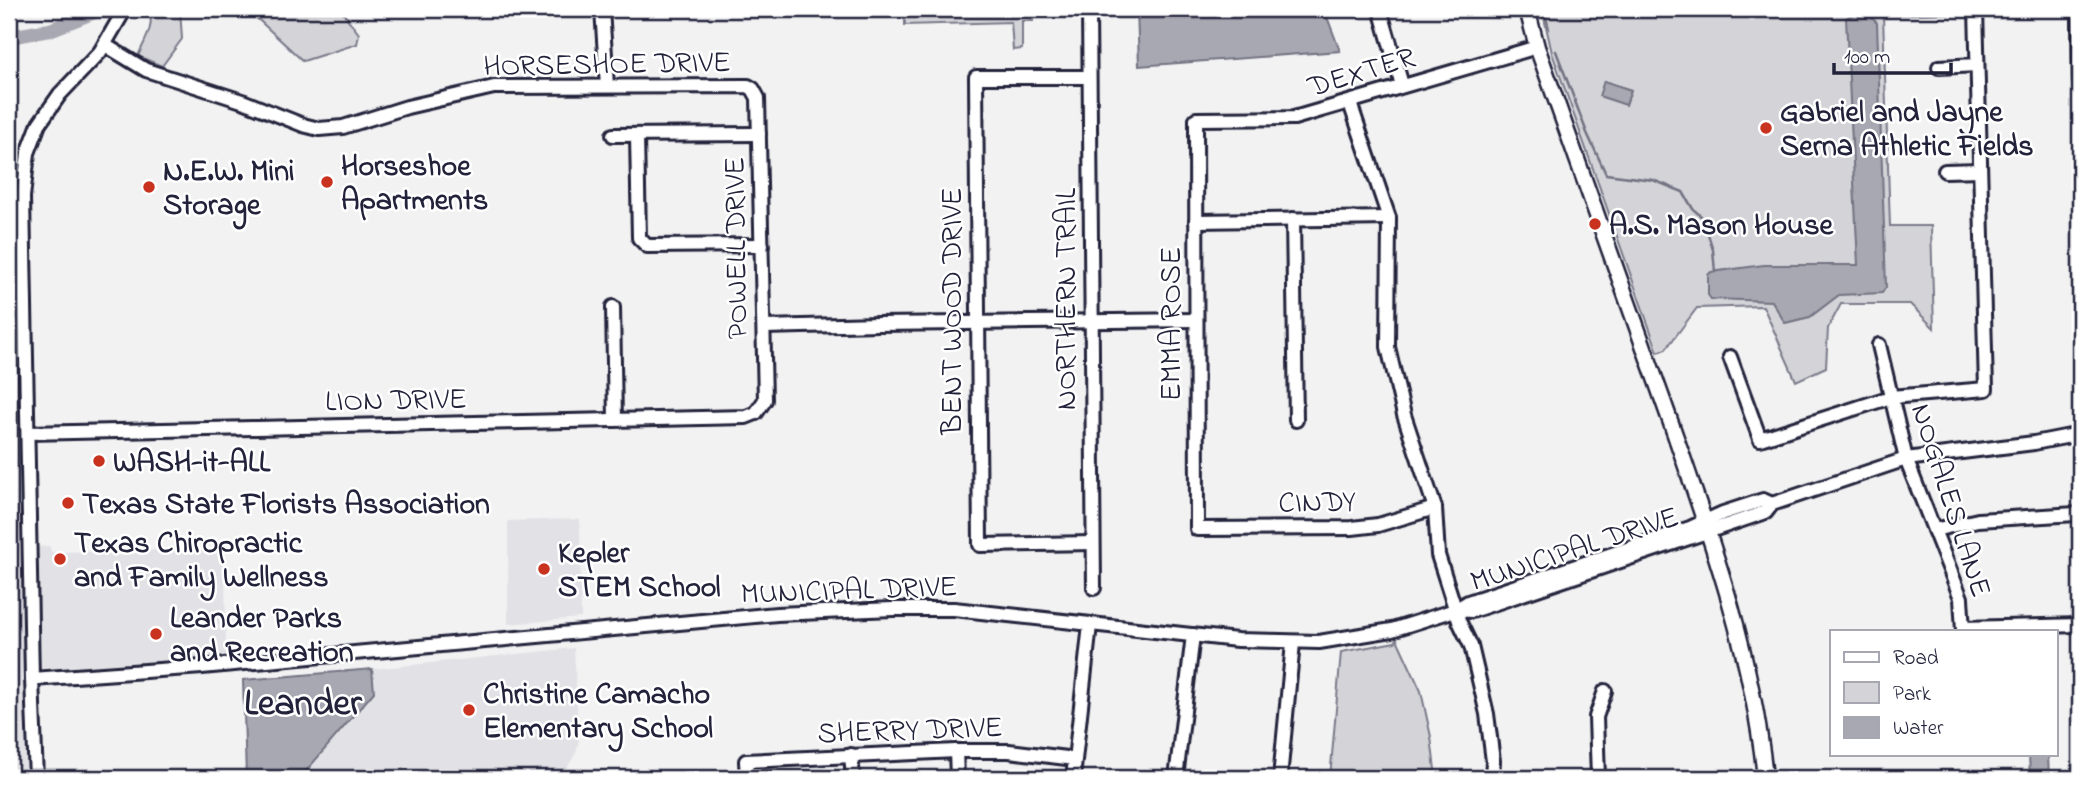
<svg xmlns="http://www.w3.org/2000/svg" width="2089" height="787" viewBox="0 0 2089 787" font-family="'Indie Flower',sans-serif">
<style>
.built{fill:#e2e2e6}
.green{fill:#d3d3d8;stroke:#7a7a8a;stroke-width:2}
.water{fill:#a8a8b2;stroke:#727282;stroke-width:2}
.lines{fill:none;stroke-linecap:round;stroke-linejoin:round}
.stream{stroke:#727282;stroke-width:2.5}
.river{stroke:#a8a8b2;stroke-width:14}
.minor-casing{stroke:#22223b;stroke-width:18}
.major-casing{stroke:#22223b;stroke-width:19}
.minor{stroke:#fff;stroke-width:12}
.major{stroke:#fff;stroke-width:14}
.poi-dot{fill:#c8321e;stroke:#fff;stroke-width:2.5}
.labels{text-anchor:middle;stroke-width:5;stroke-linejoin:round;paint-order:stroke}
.street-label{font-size:30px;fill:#22223b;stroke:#fff}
.poi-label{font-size:30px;font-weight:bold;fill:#22223b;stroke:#fff;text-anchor:start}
.district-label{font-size:37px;font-weight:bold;fill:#22223b;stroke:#fff}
</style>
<rect width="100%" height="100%" fill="#f2f2f3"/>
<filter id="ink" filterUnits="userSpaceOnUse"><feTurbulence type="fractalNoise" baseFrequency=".0143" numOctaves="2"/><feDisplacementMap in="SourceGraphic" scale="14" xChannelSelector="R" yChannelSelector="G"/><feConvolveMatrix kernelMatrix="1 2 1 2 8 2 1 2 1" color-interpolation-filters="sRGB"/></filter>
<g filter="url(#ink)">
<g class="built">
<polygon points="9,330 21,330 25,531 24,692 30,737 29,778 9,778"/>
<polygon points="580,519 581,618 508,624 508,521"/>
<polygon points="50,546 51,552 225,549 226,658 39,669 34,547"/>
<polygon points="574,648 579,740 576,753 561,778 300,778 374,692 372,669"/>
</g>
<g class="green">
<path d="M149,9H180L182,39L162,66L138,56C145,40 155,26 149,9Z"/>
<polygon points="247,9 340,9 359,34 357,44 303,61"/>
<polygon points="905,9 1032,9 1033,21 1022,21 1022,49 1013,50 1011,22 905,25"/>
<polygon points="1542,9 1962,9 1962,13 1883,15 1890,226 1931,226 1934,328 1910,304 1841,304 1828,328 1826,367 1796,381 1763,306 1697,308 1666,349 1658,352 1552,53"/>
<polygon points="1397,639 1421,691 1431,737 1436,778 1330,778 1341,652 1395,642"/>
</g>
<g class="water">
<polygon points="1137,9 1324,9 1340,51 1139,66"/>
<polygon points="1856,13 1868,14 1877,23 1886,287 1882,293 1839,295 1810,317 1785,323 1772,301 1711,299 1708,295 1708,275 1711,272 1764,265 1858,265 1846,18"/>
<polygon points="1604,81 1631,90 1626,105 1599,96"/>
<polygon points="372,669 374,692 300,778 246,778 243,680"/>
<polygon points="2029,754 2048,754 2049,778 2030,778"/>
</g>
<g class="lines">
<g class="stream">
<polyline points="1544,9 1549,29"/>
<polyline points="1556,51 1587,133 1606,174 1653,180 1683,192 1693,209 1703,218 1713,250 1715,272"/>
</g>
<polyline class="river" points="9,37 50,30 102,9"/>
<g class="minor-casing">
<g id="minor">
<polyline points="602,9 607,86"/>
<polyline points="1089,9 1094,588"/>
<polyline points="1380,9 1402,85"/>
<polyline points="2079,9 2080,81"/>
<polyline points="1939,67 1977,65"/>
<polyline points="1089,77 976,77 980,545 1093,543"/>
<polyline points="1350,103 1389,218 1388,347 1404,415 1435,508 1438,555 1459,621 1471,646 1487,714 1493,761 1492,778"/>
<polyline points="613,135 759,134"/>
<polyline points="637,136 639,238 647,246 762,245"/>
<polyline points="1945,171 1980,170"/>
<polyline points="1293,219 1296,420"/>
<polyline points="1196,221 1389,218"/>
<polyline points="613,307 615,420"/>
<polyline points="764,327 878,324 1196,320"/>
<polyline points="1879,345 1906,459 1961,598 1963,631"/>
<polyline points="1730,357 1760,439 1891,397 1986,389 1976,9"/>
<polyline points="28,433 746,417 756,413 765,400 758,98 753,89 748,86 494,87 407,107 343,127 319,129 303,125 245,102 146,70 105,45"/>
<polyline points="1435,508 1378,525 1352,528 1197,529 1196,119 1294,118 1537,47"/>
<polyline points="1934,530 1978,520 2076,514"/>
<polyline points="1455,610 1472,611 1766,512 1772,504 1906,459 2034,443 2080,434"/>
<polyline points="1963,628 2080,625"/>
<polyline points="32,679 202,667 777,614 893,609 954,609 1237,640 1319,642 1392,630 1455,610 1468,602 1690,528 1723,513 1763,500 1772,504"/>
<polyline points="956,751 957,778"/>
<polyline points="851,755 853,778"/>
<polyline points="36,778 32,679 23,197 28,153 39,124 60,94 100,52 125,9"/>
<polyline points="747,778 746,761 956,751 1009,751 1075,759"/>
<polyline points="1073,778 1090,625"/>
<polyline points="1176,778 1193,635"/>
<polyline points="1280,778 1293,643"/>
<polyline points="1598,778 1596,717 1605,691"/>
</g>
</g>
<g class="major-casing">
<path id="major" d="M1527,9L1537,47C1582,173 1628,299 1672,426C1712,541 1753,656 1765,778"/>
</g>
<use href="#minor" class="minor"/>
<use href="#major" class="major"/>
</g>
</g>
<g class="poi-dot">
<circle cx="1766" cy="128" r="7"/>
<circle cx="327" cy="182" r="7"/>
<circle cx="149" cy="187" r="7"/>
<circle cx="1595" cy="224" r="7"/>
<circle cx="99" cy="461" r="7"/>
<circle cx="68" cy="503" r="7"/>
<circle cx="60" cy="559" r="7"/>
<circle cx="544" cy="569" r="7"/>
<circle cx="156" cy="634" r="7"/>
<circle cx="469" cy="710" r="7"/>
</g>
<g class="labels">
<g class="street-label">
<text transform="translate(607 63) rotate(-1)" y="10">HORSESHOE DRIVE</text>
<text transform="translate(1361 71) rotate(-17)" y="10">DEXTER</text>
<text transform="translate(735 248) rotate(-91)" y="10">POWELL DRIVE</text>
<text transform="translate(1065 299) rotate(-90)" y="10">NORTHERN TRAIL</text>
<text transform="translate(951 311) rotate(-90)" y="10">BENT WOOD DRIVE</text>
<text transform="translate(1170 324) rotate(-90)" y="10">EMMA ROSE</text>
<text transform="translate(396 399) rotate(-1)" y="10">LION DRIVE</text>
<text transform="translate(1952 500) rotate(72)" y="10">NOGALES LANE</text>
<text transform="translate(1317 501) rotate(-1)" y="10">CINDY</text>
<text transform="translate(1574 548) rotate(-18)" y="10">MUNICIPAL DRIVE</text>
<text transform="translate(849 589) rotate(-2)" y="10">MUNICIPAL DRIVE</text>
<text transform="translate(910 729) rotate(-2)" y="10">SHERRY DRIVE</text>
</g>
<g class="poi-label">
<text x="1780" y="121">Gabriel and Jayne<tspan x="1780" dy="34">Serna Athletic Fields</tspan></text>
<text x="341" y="175">Horseshoe<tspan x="341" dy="34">Apartments</tspan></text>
<text x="163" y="180">N.E.W. Mini<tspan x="163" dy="34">Storage</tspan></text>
<text x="1609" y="234">A.S. Mason House</text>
<text x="113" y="471">WASH-it-ALL</text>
<text x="82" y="513">Texas State Florists Association</text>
<text x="74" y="552">Texas Chiropractic<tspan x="74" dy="34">and Family Wellness</tspan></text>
<text x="558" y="562">Kepler<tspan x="558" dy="34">STEM School</tspan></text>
<text x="170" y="627">Leander Parks<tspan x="170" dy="34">and Recreation</tspan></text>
<text x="483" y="703">Christine Camacho<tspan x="483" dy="34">Elementary School</tspan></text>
</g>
<g class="district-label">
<text x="303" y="714">Leander</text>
</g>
</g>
<rect width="2089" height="787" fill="none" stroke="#fff" stroke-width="35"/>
<rect x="18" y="18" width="2054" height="752" fill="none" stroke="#22223b" stroke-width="2.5" filter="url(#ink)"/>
<rect x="1830" y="630" width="228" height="126" fill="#ffffff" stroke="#a7a7b1" stroke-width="2"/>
<rect x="1844" y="652" width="35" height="10" fill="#ffffff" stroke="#a7a7b1" stroke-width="2"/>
<text x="1893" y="664" font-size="21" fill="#22223b">Road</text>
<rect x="1844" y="682" width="35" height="21" fill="#d3d3d8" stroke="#a7a7b1" stroke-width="2"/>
<text x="1893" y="700" font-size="21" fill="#22223b">Park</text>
<rect x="1844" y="717" width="35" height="21" fill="#a8a8b2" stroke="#a7a7b1" stroke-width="2"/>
<text x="1893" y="734" font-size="21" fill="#22223b">Water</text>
<path d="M1834 63v10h117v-10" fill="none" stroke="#22223b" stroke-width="3.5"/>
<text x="1844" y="63" font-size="21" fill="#22223b" stroke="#ffffff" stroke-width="5" paint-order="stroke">100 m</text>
</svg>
